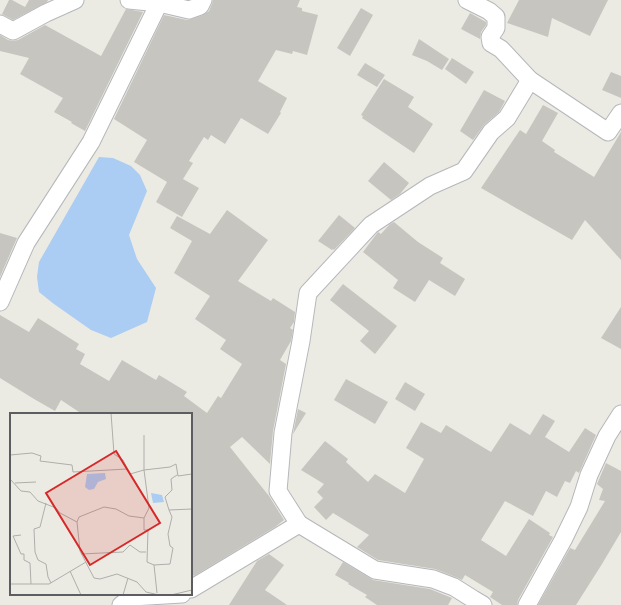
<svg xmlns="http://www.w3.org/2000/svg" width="621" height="605" viewBox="0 0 621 605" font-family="'Fira Sans',sans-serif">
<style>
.water{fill:#abccf3}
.building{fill:#c7c5bf}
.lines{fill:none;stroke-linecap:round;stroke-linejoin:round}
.minor-casing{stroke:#b5b7bb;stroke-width:19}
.minor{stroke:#fff;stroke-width:17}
.inset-road{fill:none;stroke:#aeaeab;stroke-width:1}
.view{fill:#d62828;fill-opacity:0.15;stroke:#d62828;stroke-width:2}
.inset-edge{fill:none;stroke:#5b5d61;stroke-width:2}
</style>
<rect width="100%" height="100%" fill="#ecebe3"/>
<polygon class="water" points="99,157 113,158 131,166 140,175 147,191 129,235 137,259 156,288 147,322 111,338 91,330 54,304 39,292 37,277 39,262"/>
<g class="building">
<polygon points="9,0 12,0 25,7 29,0 48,0 47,2 13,20 2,14"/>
<polygon points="213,0 300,0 297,7 302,8 302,11 318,15 307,55 293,51 292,54 276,50 258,81 287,98 280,112 281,113 268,134 241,118 225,144 211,135 208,140 204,137 189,161 193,163 183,179 199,188 182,217 156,202 167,182 134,162 147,140 114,119 164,15 187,20 192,19 203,15 209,11 212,4"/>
<polygon points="519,0 608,0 590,36 552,18 548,37 507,23"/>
<polygon points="361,8 373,15 350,56 337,48"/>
<polygon points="126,9 143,12 85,131 71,123 72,122 54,112 63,98 20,74 29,58 0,51 0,35 8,40 13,41 18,40 45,25 101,56"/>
<polygon points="470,13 486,22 486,25 481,32 480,39 461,29"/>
<polygon points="419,39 449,59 442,70 427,61 412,55"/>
<polygon points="452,58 474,72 466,84 445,69"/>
<polygon points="365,63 385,75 377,87 357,75"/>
<polygon points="611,72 621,76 621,98 602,90"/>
<polygon points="384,79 414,97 408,107 433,124 414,153 362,118 363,116 361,115"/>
<polygon points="484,90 505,101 499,112 484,125 473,140 460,131"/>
<polygon points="543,105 558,113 542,141 555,150 554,152 594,177 621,132 621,260 585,220 572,240 481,188 520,130 526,134"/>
<polygon points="384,162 409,183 400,194 391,200 368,181"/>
<polygon points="227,210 268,240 238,281 271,301 273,298 295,312 294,322 290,328 293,330 291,341 280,360 286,364 273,431 270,464 242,437 230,447 269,496 284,520 275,527 194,576 191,573 191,414 82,414 61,400 55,411 34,399 0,378 0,315 29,332 38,318 79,344 76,349 85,354 80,364 109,381 122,360 156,380 159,375 187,392 184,396 207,413 218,396 221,398 242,364 220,349 226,340 195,319 210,296 174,273 192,241 170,228 177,216 210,234"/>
<polygon points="339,215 355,228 334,250 333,249 332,250 318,241"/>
<polygon points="394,222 418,242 443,258 440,263 465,279 455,296 429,280 415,302 393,288 398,280 363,252 378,232 381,234 390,224"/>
<polygon points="0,233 17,238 0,277"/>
<polygon points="343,284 397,326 375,354 360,341 369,331 330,300"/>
<polygon points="621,307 621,349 601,338"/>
<polygon points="346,379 388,402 375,424 334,400"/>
<polygon points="405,382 425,394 415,411 395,399"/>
<polygon points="298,409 306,413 293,434"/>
<polygon points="543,414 555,421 545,437 569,452 585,428 596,435 579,473 576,471 570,483 565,481 557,497 546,491 533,516 505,501 481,540 506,556 529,519 550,533 549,535 553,537 518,600 517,605 502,605 490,597 493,592 465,575 462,580 458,578 435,569 378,560 357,547 369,535 333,513 326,520 314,507 323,498 317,492 324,484 301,470 325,441 348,459 346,462 368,482 375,474 405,493 424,459 406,448 421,422 441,433 446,425 491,452 510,423 530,435"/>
<polygon points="606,463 621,471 621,532 602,564 576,605 538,605 570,548 575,550 605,501 599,500 603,489 597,484"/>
<polygon points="269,554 284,565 265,590 287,605 229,605 257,561"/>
<polygon points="343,562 373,580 430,589 452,598 448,605 377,605 365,597 367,595 348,584 349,583 335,575"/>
</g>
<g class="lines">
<g class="minor-casing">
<g id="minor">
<polyline points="129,0 159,3 189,10 200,6 203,0"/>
<polyline points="467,0 489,11 496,17 496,28 490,37 491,43 501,49 530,80"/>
<polyline points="0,24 13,31 46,13 75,0"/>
<polyline points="0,302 26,243 91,142 159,3"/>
<polyline points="299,524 278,491 283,433 301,341 308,293 371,225 430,186 464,171 491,132 507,118 530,80 608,132 621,113"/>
<polyline points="191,589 299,524 375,570 433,579 454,587 473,599 483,605"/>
<polyline points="121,605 132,597 182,594"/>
<polyline points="527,605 563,540 579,507 589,475 607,436 621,414"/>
</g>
</g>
<use href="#minor" class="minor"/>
</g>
<g transform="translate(10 413)">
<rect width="182" height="182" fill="#ecebe3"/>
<path d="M95,60L96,66L88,69L84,76L79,77L75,74L77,61ZM141,80L152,82L154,89L143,90Z" fill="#abccf3"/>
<path class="inset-road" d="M101,0L104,41L113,47L120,61L134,57V22M0,42L22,40L31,43L30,48L62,52L63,59L117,56M167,62L161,66L162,77L155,84L159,97L182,96M0,66L11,78L20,79L28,88L46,95L50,100L67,109L70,138L84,165L90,166L107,161L127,169L136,179L149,182M5,70L26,69M36,90L30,114L24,116L25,139L28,147L36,151L38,164L41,170M134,105L139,95L134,57L160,54L166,51L168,63L182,61M67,109L69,104L94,94L106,96L119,103L134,105V117H138L137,149L144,152M11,122L3,123L11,141H14V147L20,150L21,171M71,141L113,139L120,132L130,139H136M60,158L71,182M0,171H39L76,149M147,180L144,152L160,151L163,135L160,133L158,121L162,104L159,97M113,182L118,165M161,182L182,177"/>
<path class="view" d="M106,38L150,110L80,152L36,80Z"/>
<rect width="182" height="182" class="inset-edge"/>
</g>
</svg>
